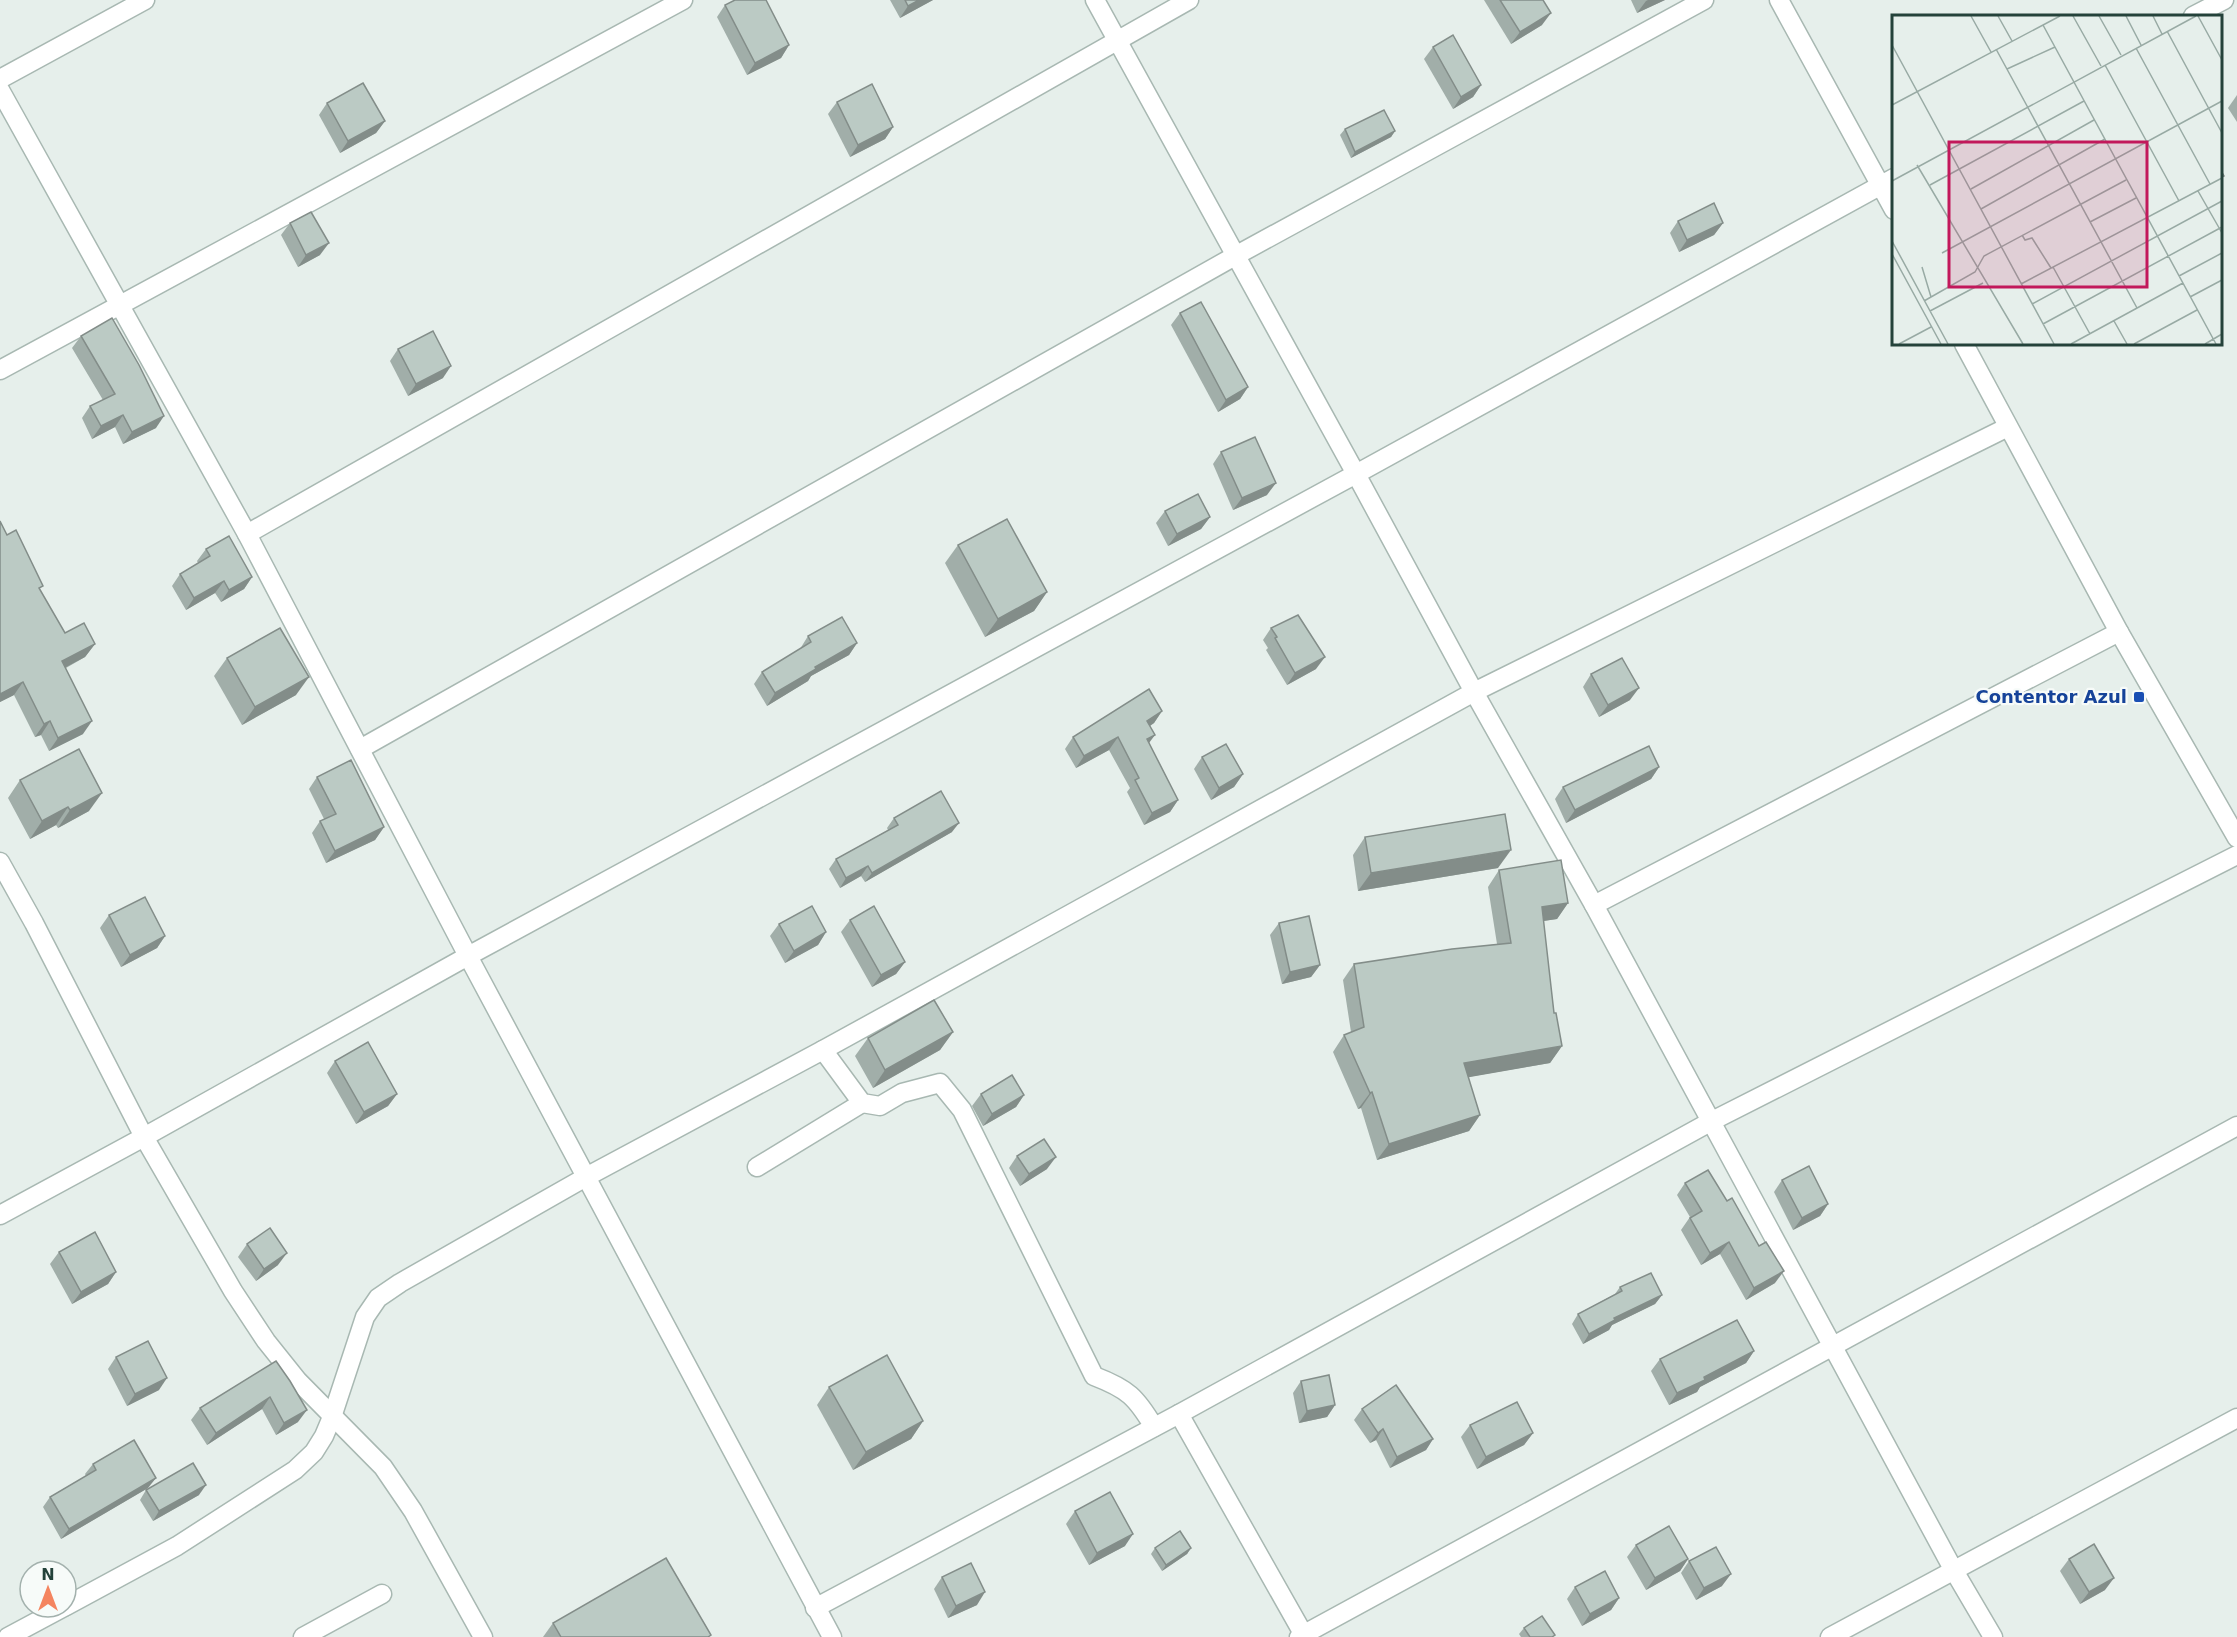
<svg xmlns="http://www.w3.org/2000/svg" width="2237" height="1637" viewBox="0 0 2237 1637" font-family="'DejaVu Sans',sans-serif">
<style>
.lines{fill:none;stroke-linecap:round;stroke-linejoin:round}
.minor-casing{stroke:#a8b8b2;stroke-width:21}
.tertiary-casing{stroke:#a8b8b2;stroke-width:21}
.minor{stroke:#fff;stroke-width:18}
.tertiary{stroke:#fff;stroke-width:18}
.wall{fill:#a1aea9}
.shaded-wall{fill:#838d89}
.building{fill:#bbcac4;stroke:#838d89;stroke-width:1.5}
.transit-dot{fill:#1a4fb4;stroke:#f7fbf9;stroke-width:2}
.labels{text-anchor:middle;stroke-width:4.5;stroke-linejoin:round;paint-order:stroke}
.transit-label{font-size:18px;font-weight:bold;fill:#164399;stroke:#f7fbf9;text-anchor:end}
.inset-road{fill:none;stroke:#98aaa4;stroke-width:1.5}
.view{fill:#c2185b;fill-opacity:0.15;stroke:#c2185b;stroke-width:3}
.inset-edge{fill:none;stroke:#24423a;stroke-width:3}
</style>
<rect width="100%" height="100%" fill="#e6efeb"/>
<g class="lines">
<g class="minor-casing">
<g id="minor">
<polyline points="1095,0 1356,474 1474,692 1594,905 1953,1569 1993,1637"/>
<polyline points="2193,16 2224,0"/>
<polyline points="0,90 247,534 468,956 832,1637"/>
<polyline points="0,370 683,0"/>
<polyline points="247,534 1189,0"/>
<polyline points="360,749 1235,256 1704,0"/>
<polyline points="0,862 34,923 144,1137 233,1291 266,1341 298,1381 383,1467 413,1511 483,1637"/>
<polyline points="1594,905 2119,632"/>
<path d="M823,1050L862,1103L880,1106L902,1093L940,1083L962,1110L1094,1376C1128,1389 1136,1397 1154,1427"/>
<polyline points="757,1167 862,1103"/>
<polyline points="0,1215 144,1137 468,956 1356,474 1894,178"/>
<polyline points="1179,1414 1305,1637"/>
<polyline points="66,1606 177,1546 295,1470 314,1452 324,1436 332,1417 365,1317 378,1298 400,1283 586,1177 823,1050 1474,692 2008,427"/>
<polyline points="815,1608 1179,1414 1710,1122 2237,855"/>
<polyline points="8,1637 64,1607"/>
<polyline points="303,1637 382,1594"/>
<polyline points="1299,1637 2237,1126"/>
<polyline points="1830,1637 2237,1418"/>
</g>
</g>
<g class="tertiary-casing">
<g id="tertiary">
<polyline points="1779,0 1894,210"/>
<polyline points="0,79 145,0"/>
<polyline points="1964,344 2119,632 2237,838"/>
</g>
</g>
<use href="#minor" class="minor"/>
<use href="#tertiary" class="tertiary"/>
</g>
<g class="wall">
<polygon points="890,0 933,0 900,18"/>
<polygon points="1484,0 1543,0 1542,25 1511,44"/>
<polygon points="1631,0 1665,0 1637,13"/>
<polygon points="725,5 789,45 781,58 747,75 717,17"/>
<polygon points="1433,47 1481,85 1473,97 1453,109 1424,59"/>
<polygon points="2237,95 2237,122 2228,108"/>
<polygon points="837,102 893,127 885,139 850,157 828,114"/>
<polygon points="327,103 385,121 376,133 340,153 319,115"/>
<polygon points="1345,129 1395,131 1391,137 1351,158 1340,135"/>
<polygon points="1678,221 1723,223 1714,235 1679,252 1670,233"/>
<polygon points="290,223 320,255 298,267 281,235"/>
<polygon points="1180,313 1248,387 1240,399 1218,412 1171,325"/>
<polygon points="81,336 156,428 123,444 115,427 92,439 82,418 90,406 103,400 72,348"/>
<polygon points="398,349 443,378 408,396 390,361"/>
<polygon points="1221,452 1267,495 1233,510 1213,464"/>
<polygon points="1165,511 1210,517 1201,529 1168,546 1156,523"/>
<polygon points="0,521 7,535 65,633 95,644 85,657 66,668 83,734 49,751 41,735 35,737 14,695 0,702"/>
<polygon points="958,545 1047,592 1034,611 985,637 945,563"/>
<polygon points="206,549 252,577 244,589 221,602 215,593 186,610 172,586 180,574 198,563 197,561"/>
<polygon points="1271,628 1316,669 1287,685 1266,650 1268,648 1263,640"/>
<polygon points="808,636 857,643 849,655 811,676 808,681 767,706 754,684 762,672 800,649"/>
<polygon points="227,658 296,695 242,725 214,676"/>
<polygon points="1591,674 1630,700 1599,717 1583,687"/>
<polygon points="1162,711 1154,723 1150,726 1149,744 1178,800 1170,812 1144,825 1127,792 1130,788 1109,750 1076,768 1065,749 1073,737"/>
<polygon points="1202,757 1243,774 1234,787 1211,800 1194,769"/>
<polygon points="1659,767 1651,779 1566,823 1555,799 1563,787"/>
<polygon points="317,777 384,827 375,840 326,863 312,833 320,821 324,819 309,789"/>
<polygon points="20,780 89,811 58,828 56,825 30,839 8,798"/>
<polygon points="894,818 952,832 865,882 861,876 840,888 829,869 836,859 888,830 887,828"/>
<polygon points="1365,837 1498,868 1358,891 1353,855"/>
<polygon points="1499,870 1568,903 1557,919 1543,921 1554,1013 1562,1046 1550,1063 1468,1077 1480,1115 1469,1131 1377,1160 1361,1108 1358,1109 1333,1052 1344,1035 1351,1032 1343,980 1354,964 1497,944 1488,887"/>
<polygon points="109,915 165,936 157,948 121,967 100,928"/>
<polygon points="850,920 905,962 896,974 872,987 841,932"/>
<polygon points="1279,923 1320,965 1311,977 1282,984 1270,935"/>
<polygon points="779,924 826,932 818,945 785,963 770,936"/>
<polygon points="953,1032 940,1050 873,1088 855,1056 868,1038"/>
<polygon points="335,1061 397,1094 388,1106 356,1124 327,1073"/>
<polygon points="981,1094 1024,1095 1016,1107 983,1126 972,1106"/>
<polygon points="1017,1156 1047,1169 1020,1186 1009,1168"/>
<polygon points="1782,1180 1828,1204 1820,1216 1793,1230 1774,1192"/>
<polygon points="1685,1183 1775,1283 1746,1300 1720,1254 1701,1265 1681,1230 1690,1217 1677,1195"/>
<polygon points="247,1244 278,1265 256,1281 238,1257"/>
<polygon points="59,1252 116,1272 108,1284 72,1304 50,1264"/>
<polygon points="1620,1287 1662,1295 1655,1304 1612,1325 1609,1330 1583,1344 1572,1324 1578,1314 1615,1294"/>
<polygon points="1754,1351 1746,1363 1700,1387 1697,1392 1669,1405 1651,1371 1660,1359"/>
<polygon points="116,1357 159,1390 127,1406 108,1369"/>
<polygon points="290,1381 298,1422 276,1435 262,1409 207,1445 191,1420 200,1408"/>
<polygon points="1301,1381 1335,1405 1327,1417 1299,1423 1293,1393"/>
<polygon points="829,1387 923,1421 911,1439 853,1470 817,1405"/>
<polygon points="1362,1409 1433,1439 1426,1450 1390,1468 1376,1440 1370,1443 1354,1420"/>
<polygon points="1470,1425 1533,1433 1524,1445 1477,1469 1461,1437"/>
<polygon points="93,1464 148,1488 61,1539 43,1507 50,1497 86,1476 85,1474"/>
<polygon points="146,1490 199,1495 153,1521 140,1500"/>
<polygon points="1075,1511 1125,1546 1089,1565 1066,1524"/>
<polygon points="1636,1545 1688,1559 1680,1571 1646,1590 1627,1557"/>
<polygon points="1155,1548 1191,1548 1187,1554 1162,1571 1151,1554"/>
<polygon points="2069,1559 2105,1590 2080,1604 2060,1571"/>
<polygon points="1689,1561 1722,1586 1696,1600 1681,1573"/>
<polygon points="942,1577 977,1605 948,1618 934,1589"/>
<polygon points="1575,1587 1619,1598 1611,1610 1582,1626 1567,1599"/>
<polygon points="553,1623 710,1637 543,1637"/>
<polygon points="1524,1628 1554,1637 1521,1637 1519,1634"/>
</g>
<g class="shaded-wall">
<polygon points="919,0 933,0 900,18 908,6"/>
<polygon points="1648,0 1665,0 1637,13 1646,1"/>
<polygon points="1551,13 1542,25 1511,44 1520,32"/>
<polygon points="789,45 781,58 747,75 755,63"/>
<polygon points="1481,85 1473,97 1453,109 1461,97"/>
<polygon points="385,121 376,133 340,153 348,141"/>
<polygon points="893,127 885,139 850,157 858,145"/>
<polygon points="1395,131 1391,137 1351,158 1355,152"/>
<polygon points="1723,223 1714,235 1679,252 1687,240"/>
<polygon points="329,243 320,255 298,267 306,255"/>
<polygon points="451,366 443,378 408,396 416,384"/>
<polygon points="1248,387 1240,399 1218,412 1226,400"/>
<polygon points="123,415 115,427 92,439 101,426"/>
<polygon points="164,416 156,428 123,444 132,432"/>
<polygon points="1276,483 1267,495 1233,510 1242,498"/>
<polygon points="1210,517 1201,529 1168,546 1177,534"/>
<polygon points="252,577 244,589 221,602 229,590"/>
<polygon points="224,581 215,593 186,610 194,598"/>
<polygon points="1047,592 1034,611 985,637 998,619"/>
<polygon points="857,643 849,655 811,676 808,681 767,706 775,693 815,667"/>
<polygon points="95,644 85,657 53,674 62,661"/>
<polygon points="1325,657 1316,669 1287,685 1295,673"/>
<polygon points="309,677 296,695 242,725 255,707"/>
<polygon points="23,682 14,695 0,702 0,694"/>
<polygon points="1639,688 1630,700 1599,717 1608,705"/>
<polygon points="1162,711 1154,723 1139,733 1147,721"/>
<polygon points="50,721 41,735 35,737 44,724"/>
<polygon points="92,721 83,734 49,751 58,738"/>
<polygon points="1155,735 1146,747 1147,739"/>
<polygon points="1118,737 1109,750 1076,768 1084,756"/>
<polygon points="1659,767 1651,779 1566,823 1575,810"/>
<polygon points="1243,774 1234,787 1211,800 1219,788"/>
<polygon points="102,793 89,811 58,828 70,810"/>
<polygon points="1178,800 1170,812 1144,825 1152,813"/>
<polygon points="68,807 56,825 30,839 42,821"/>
<polygon points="959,823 952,832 865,882 872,873"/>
<polygon points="384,827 375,840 326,863 335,851"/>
<polygon points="1511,850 1498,868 1358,891 1371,873"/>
<polygon points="868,866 861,876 840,888 846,878"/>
<polygon points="1568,903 1557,919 1530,923 1542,907"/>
<polygon points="826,932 818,945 785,963 794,951"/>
<polygon points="165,936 157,948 121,967 130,955"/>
<polygon points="905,962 896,974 872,987 881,975"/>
<polygon points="1320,965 1311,977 1282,984 1290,972"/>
<polygon points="953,1032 940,1050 873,1088 885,1070"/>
<polygon points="1562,1046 1550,1063 1453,1080 1464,1063"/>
<polygon points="1372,1092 1361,1108 1358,1109 1370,1093"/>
<polygon points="397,1094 388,1106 356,1124 364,1112"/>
<polygon points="1024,1095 1016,1107 983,1126 992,1114"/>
<polygon points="1480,1115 1469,1131 1377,1160 1389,1144"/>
<polygon points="1056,1157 1047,1169 1020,1186 1029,1174"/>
<polygon points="1828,1204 1820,1216 1793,1230 1802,1218"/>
<polygon points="1729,1242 1720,1254 1701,1265 1710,1253"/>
<polygon points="287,1253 278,1265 256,1281 264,1269"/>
<polygon points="1784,1271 1775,1283 1746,1300 1754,1288"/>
<polygon points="116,1272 108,1284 72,1304 81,1292"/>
<polygon points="1662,1295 1655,1304 1612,1325 1609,1330 1583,1344 1589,1334 1614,1318"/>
<polygon points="1754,1351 1746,1363 1700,1387 1697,1392 1669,1405 1677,1393 1704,1377"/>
<polygon points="167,1378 159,1390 127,1406 135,1394"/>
<polygon points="270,1397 262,1409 207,1445 216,1433"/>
<polygon points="1335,1405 1327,1417 1299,1423 1307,1411"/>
<polygon points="307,1410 298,1422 276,1435 284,1423"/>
<polygon points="923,1421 911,1439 853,1470 866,1452"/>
<polygon points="1383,1429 1376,1440 1370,1443 1378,1433"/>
<polygon points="1533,1433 1524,1445 1477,1469 1486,1457"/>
<polygon points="1433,1439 1426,1450 1390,1468 1397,1457"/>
<polygon points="156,1478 148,1488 61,1539 69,1529"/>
<polygon points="206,1485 199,1495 153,1521 159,1511"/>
<polygon points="1133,1534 1125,1546 1089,1565 1097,1553"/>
<polygon points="1191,1548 1187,1554 1162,1571 1166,1565"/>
<polygon points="1688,1559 1680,1571 1646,1590 1655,1578"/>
<polygon points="1731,1574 1722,1586 1696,1600 1704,1588"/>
<polygon points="2114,1578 2105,1590 2080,1604 2089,1592"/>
<polygon points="985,1592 977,1605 948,1618 956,1606"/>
<polygon points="1619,1598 1611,1610 1582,1626 1590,1614"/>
</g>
<g class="building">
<polygon points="735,0 766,0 789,45 755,63 725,5"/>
<polygon points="905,0 919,0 908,6"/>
<polygon points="1500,0 1543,0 1551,13 1520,32"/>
<polygon points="1453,35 1481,85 1461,97 1433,47"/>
<polygon points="363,83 385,121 348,141 327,103"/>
<polygon points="872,84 893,127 858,145 837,102"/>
<polygon points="1384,110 1395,131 1355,152 1345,129"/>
<polygon points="2220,169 2224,176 2220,178"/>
<polygon points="1714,203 1723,223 1687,240 1678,221"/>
<polygon points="311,212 329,243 306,255 290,223"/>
<polygon points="1201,302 1248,387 1226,400 1180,313"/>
<polygon points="112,318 139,365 164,416 132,432 123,415 101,426 90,406 115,394 81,336"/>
<polygon points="433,331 451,366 416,384 398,349"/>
<polygon points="1255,437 1276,483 1242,498 1221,452"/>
<polygon points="1198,494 1210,517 1177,534 1165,511"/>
<polygon points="1007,519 1047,592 998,619 958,545"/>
<polygon points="0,521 7,535 16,530 43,586 39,588 65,633 84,623 95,644 62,661 92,721 58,738 50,721 44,724 23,682 0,694"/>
<polygon points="229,536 252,577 229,590 224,581 194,598 180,574 210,556 206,549"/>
<polygon points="1298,615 1325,657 1295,673 1275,638 1277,637 1271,628"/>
<polygon points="842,617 857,643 815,667 816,669 775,693 762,672 811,642 808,636"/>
<polygon points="280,628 309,677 255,707 227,658"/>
<polygon points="1622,658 1639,688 1608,705 1591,674"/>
<polygon points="1149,689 1162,711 1147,721 1155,735 1147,739 1178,800 1152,813 1135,780 1139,778 1118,737 1084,756 1073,737"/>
<polygon points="1226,744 1243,774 1219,788 1202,757"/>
<polygon points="1649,746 1659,767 1575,810 1563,787"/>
<polygon points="79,749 102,793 70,810 68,807 42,821 20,780"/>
<polygon points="351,760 384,827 335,851 320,821 336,814 317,777"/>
<polygon points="941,791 959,823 872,873 868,866 846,878 836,859 898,825 894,818"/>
<polygon points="1505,814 1511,850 1371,873 1365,837"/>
<polygon points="1561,860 1568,903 1542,907 1554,1013 1556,1013 1562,1046 1464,1063 1480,1115 1389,1144 1372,1092 1370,1093 1344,1035 1364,1027 1354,964 1452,949 1511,943 1499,870"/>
<polygon points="145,897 165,936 130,955 109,915"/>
<polygon points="812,906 826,932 794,951 779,924"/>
<polygon points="874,906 905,962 881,975 850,920"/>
<polygon points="1309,916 1320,965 1290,972 1279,923"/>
<polygon points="934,1000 953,1032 885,1070 868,1038"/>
<polygon points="368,1042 397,1094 364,1112 335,1061"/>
<polygon points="1012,1075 1024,1095 992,1114 981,1094"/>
<polygon points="1044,1139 1056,1157 1029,1174 1017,1156"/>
<polygon points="1809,1166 1828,1204 1802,1218 1782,1180"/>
<polygon points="1708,1170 1727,1201 1732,1198 1759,1246 1766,1242 1784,1271 1754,1288 1729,1242 1710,1253 1690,1218 1702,1211 1685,1183"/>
<polygon points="270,1228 287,1253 264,1269 247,1244"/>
<polygon points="95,1232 116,1272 81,1292 59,1252"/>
<polygon points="1651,1273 1662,1295 1614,1318 1615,1320 1589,1334 1578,1314 1622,1291 1620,1287"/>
<polygon points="1737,1320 1754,1351 1704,1377 1705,1380 1677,1393 1660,1359"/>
<polygon points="148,1341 167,1378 135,1394 116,1357"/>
<polygon points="887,1355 923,1421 866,1452 829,1387"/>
<polygon points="276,1361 290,1381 307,1410 284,1423 270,1397 216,1433 200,1408"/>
<polygon points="1329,1375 1335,1405 1307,1411 1301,1381"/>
<polygon points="1396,1385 1433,1439 1397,1457 1383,1429 1378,1433 1362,1409"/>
<polygon points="1517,1402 1533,1433 1486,1457 1470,1425"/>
<polygon points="134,1440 156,1478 69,1529 50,1497 96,1470 93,1464"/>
<polygon points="193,1463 206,1485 159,1511 146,1490"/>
<polygon points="1110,1492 1133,1534 1097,1553 1075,1511"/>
<polygon points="1669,1526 1688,1559 1655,1578 1636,1545"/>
<polygon points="1180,1531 1191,1548 1166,1565 1155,1548"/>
<polygon points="2094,1544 2114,1578 2089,1592 2069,1559"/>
<polygon points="1716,1547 1731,1574 1704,1588 1689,1561"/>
<polygon points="666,1558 711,1635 708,1637 561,1637 553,1623"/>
<polygon points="971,1563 985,1592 956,1606 942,1577"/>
<polygon points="1605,1571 1619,1598 1590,1614 1575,1587"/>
<polygon points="1542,1616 1555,1635 1552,1637 1530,1637 1524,1628"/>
</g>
<rect class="transit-dot" x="2133" y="691" width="12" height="12" rx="3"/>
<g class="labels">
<g class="transit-label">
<text x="2127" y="703">Contentor Azul</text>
</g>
</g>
<g transform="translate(1892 15)">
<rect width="330" height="330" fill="#e6efeb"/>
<path class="inset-road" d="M79,1L99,37M106,1L120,26M181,1L209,51M207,1L229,40M234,1L249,30M261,1L270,19M306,1L330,45M151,10L324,329M275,16L330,118M0,30L162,329M244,33L318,169M104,34L245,293M213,50L287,186M115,54L163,32M0,90L168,1M25,150L131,329M0,166L304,1M38,170L192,86M79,174L202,105M306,176L330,218M89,194L213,124M198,207L244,183M130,220L133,225L140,223L159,253M0,226L56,329M50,238L330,86M0,239L49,329M30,252L39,282M161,252L198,319M287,261L330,238M129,269L330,163M298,282L330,265M32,286L83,257L92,241L234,165M140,289L330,186M38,296L91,268M222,306L235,329M151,309L330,212M7,329L39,312M179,329L291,268M242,329L305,295M313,329L330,319"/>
<path class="view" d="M57,127H255V272H57Z"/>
<rect width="330" height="330" class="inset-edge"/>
</g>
<g transform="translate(48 1589)"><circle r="28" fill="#f7fbf9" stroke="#a3b1ad" stroke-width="1.5"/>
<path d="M0-4.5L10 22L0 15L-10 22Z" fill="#f4845f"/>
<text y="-9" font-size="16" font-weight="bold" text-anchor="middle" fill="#24423a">N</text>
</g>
</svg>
